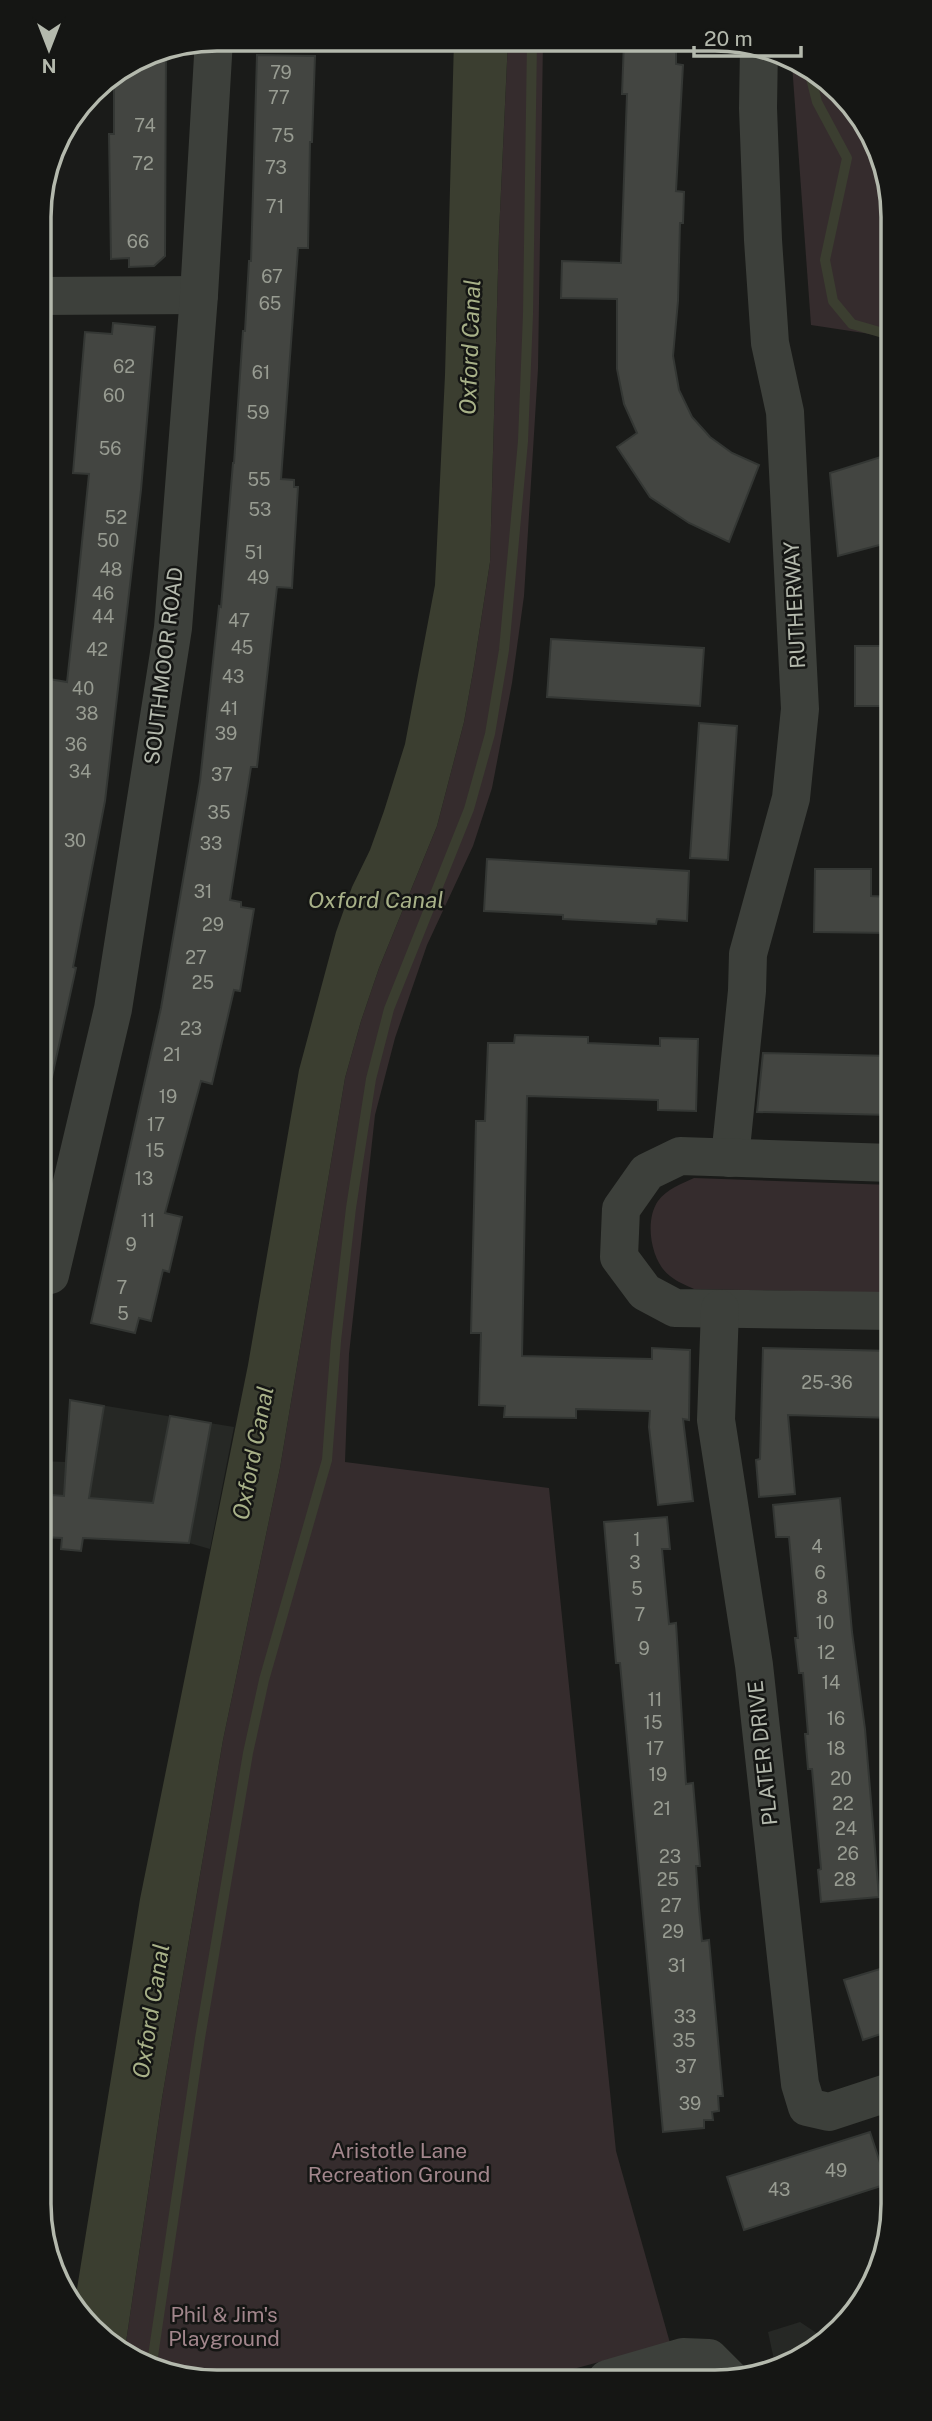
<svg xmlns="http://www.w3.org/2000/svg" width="932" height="2421" viewBox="0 0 932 2421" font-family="'Public Sans',sans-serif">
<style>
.built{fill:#262825}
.green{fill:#352c2d}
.water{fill:#3b3e30}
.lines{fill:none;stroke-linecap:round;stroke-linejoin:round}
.stream{stroke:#3b3e30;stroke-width:10}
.building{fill:#434541;stroke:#343734;stroke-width:2}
.minor{stroke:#3d403b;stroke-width:38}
.labels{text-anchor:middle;stroke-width:5;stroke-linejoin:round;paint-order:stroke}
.number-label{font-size:18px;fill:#989c92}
.street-label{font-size:21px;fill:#b4b9ad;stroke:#151614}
.park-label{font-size:21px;fill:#a2868c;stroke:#151614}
.water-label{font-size:23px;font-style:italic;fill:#a8b188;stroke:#151614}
.rim{fill:none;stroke:#b4b9ad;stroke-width:3.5}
</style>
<rect width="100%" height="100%" fill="#1a1b19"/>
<g class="built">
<polygon points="70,1400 234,1427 210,1549 189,1543 41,1537 41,1461 65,1462"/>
<polygon points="800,2322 827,2340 805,2358 776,2369 768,2332"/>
</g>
<g class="green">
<polygon points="508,40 543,41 538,369 524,596 512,683 492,788 473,846 427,945 395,1038 375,1115 349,1354 345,1462 549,1488 616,2151 670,2343 536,2379 182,2379 125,2349 162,2098 223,1740 280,1468 345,1078 361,1021 379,968 437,826 464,722 474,666 490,562 499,233"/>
<polygon points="792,64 841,90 890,182 890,337 811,325"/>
<path d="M694,1178L892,1185V1293L694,1289C686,1285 677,1282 670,1276C651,1262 644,1221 658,1201C667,1189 681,1184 694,1178Z"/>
</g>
<polygon class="water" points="454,40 508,40 499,233 490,562 474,666 464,722 437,826 379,968 361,1021 345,1078 280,1468 223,1740 162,2098 125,2349 91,2331 75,2301 140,1899 248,1365 299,1070 336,932 352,887 370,850 384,811 405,744 435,585 445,375"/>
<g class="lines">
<g class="stream">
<polyline points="810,74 817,102 847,158 825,260 833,301 852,324 890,335"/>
<polyline points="152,2363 200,2038 248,1753 264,1680 327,1460 336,1341 351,1208 371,1079 389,1009 469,809 490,734 504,650 523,441 528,314 532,41"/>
</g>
</g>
<g class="building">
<polygon points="624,41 676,42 676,64 683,65 676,191 684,192 683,223 680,223 678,301 673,356 679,390 692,417 710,437 732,453 759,465 729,542 689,523 650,497 617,447 637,433 624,404 617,369 617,299 561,298 562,261 621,263 627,94 622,94"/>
<polygon points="166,49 165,256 154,266 129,267 129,258 111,259 109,134 114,134 114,74 149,52"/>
<polygon points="257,55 315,56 312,142 310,142 308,248 298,248 281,479 294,480 294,487 298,487 293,570 292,588 277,587 257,767 251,767 230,900 241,902 241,907 254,909 240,991 234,990 212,1084 201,1081 165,1213 182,1217 169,1272 163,1270 151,1321 139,1318 135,1333 91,1323 161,1008 200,781 219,606 221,607 233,463 234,463 243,331 245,331 249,261 251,261"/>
<polygon points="113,323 155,327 141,490 105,801 73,967 76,968 52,1077 40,1076 40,757 49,679 67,682 76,600 89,474 73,473 85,332 112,334"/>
<polygon points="890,454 891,542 838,556 830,473"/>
<polygon points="551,639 704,648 700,706 547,697"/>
<polygon points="855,646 891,646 891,697 888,697 888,706 855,706"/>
<polygon points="699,723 737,726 728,860 690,858"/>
<polygon points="487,859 689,871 687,921 657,919 656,924 563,919 563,915 484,911"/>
<polygon points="815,869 871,869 871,896 891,897 891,933 814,932"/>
<polygon points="515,1035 588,1037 588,1043 660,1046 660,1038 698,1039 696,1111 658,1110 658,1100 527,1096 522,1356 652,1359 652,1348 690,1350 689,1420 683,1419 693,1501 658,1505 649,1427 650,1411 576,1409 576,1418 504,1417 505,1406 479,1405 481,1333 471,1333 476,1121 485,1121 488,1043 514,1043"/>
<polygon points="763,1053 891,1056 891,1115 757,1112"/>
<polygon points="763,1348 892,1351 892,1418 788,1415 795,1494 759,1497 756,1460 760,1459"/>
<polygon points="70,1400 104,1406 89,1498 153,1503 170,1416 211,1423 189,1543 83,1538 81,1551 61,1549 62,1538 41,1537 41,1508 51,1508 52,1495 64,1496"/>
<polygon points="840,1498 852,1632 865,1729 879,1897 821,1902 818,1870 821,1869 812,1769 808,1769 805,1734 808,1734 803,1673 799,1673 795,1638 798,1638 789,1537 776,1537 773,1505"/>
<polygon points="667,1517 670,1549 662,1549 669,1624 676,1623 686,1784 693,1783 700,1866 696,1866 699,1908 702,1941 709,1940 723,2096 718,2096 719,2111 712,2112 713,2120 704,2120 704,2128 663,2132 620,1663 616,1663 604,1522"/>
<polygon points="893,1965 893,2030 863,2040 844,1980"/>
<polygon points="870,2132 887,2184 744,2230 727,2177"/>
</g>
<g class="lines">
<g class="minor">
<polyline points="39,296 199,295"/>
<polyline points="730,1158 747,991 748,954 791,798 800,709 785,412 770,343 763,240 758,108 759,46"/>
<polyline points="892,1163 680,1156 647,1172 621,1209 619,1257 645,1292 675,1308 892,1311"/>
<polyline points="41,1274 50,1275 113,1009 173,628 199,295 214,39"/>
<polyline points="720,1309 716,1420 754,1665 800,2084 807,2107 829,2112 893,2091"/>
<polyline points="607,2379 683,2357 709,2358 730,2379"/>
</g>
</g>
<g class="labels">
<g class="number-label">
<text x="281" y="79">79</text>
<text x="279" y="104">77</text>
<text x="145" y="132">74</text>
<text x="283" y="142">75</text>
<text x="143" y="170">72</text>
<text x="276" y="174">73</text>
<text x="275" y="213">71</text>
<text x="138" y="248">66</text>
<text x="272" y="283">67</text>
<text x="270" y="310">65</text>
<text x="124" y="373">62</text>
<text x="261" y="379">61</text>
<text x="114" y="402">60</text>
<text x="258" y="419">59</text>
<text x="110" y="455">56</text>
<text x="259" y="486">55</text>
<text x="260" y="516">53</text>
<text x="116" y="524">52</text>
<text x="108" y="547">50</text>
<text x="254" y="559">51</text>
<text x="111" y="576">48</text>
<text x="258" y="584">49</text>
<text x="103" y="600">46</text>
<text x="103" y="623">44</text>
<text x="239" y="627">47</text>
<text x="242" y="654">45</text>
<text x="97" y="656">42</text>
<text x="233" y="683">43</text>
<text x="83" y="695">40</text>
<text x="229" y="715">41</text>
<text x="87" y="720">38</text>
<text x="226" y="740">39</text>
<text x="76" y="751">36</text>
<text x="80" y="778">34</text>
<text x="222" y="781">37</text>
<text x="219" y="819">35</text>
<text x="75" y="847">30</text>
<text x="211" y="850">33</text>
<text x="203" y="898">31</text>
<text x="213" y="931">29</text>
<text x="196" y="964">27</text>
<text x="203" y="989">25</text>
<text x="191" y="1035">23</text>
<text x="172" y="1061">21</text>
<text x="168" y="1103">19</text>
<text x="156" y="1131">17</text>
<text x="155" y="1157">15</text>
<text x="144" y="1185">13</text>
<text x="148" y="1227">11</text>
<text x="131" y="1251">9</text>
<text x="122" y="1294">7</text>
<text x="123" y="1320">5</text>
<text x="827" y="1389">25-36</text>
<text x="637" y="1546">1</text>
<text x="817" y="1553">4</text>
<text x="635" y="1569">3</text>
<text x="820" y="1579">6</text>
<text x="637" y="1595">5</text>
<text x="822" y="1604">8</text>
<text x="640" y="1621">7</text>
<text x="825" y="1629">10</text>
<text x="644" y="1655">9</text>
<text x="826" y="1659">12</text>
<text x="831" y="1689">14</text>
<text x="655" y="1706">11</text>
<text x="836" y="1725">16</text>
<text x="653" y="1729">15</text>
<text x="655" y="1755">17</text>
<text x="836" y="1755">18</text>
<text x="658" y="1781">19</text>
<text x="841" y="1785">20</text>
<text x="843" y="1810">22</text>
<text x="662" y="1815">21</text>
<text x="846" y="1835">24</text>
<text x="848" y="1860">26</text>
<text x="670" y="1863">23</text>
<text x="668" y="1886">25</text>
<text x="845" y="1886">28</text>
<text x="671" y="1912">27</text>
<text x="673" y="1938">29</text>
<text x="677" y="1972">31</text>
<text x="685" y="2023">33</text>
<text x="684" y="2047">35</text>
<text x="686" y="2073">37</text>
<text x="690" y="2110">39</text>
<text x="836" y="2177">49</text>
<text x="779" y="2196">43</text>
</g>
<g class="street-label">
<text transform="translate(795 605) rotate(-93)" y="7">RUTHERWAY</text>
<text transform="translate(164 666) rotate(-83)" y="7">SOUTHMOOR ROAD</text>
<text transform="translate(763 1753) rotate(-96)" y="7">PLATER DRIVE</text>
</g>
<g class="park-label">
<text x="399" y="2158">Aristotle Lane<tspan x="399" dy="24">Recreation Ground</tspan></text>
<text x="224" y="2322">Phil &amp; Jim's<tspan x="224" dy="24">Playground</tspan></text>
</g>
<g class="water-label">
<text transform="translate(470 347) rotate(-88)" y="8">Oxford Canal</text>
<text x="376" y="908">Oxford Canal</text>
<text transform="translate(253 1453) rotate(-79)" y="8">Oxford Canal</text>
<text transform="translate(151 2011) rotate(-81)" y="8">Oxford Canal</text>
</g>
</g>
<path d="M0 0H932V2421H0ZM217 51H715A166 166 0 0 1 881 217V2204A166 166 0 0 1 715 2370H217A166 166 0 0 1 51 2204V217A166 166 0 0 1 217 51Z" fill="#151614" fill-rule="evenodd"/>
<path class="rim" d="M217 51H715A166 166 0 0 1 881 217V2204A166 166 0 0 1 715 2370H217A166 166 0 0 1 51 2204V217A166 166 0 0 1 217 51Z"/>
<g transform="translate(49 49) rotate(180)" stroke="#151614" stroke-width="5" paint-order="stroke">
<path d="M0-5L12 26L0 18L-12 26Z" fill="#b4b9ad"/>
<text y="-10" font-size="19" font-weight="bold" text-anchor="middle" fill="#b4b9ad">N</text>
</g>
<path d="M694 46v10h107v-10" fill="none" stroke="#b4b9ad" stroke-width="3.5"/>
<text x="704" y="46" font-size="21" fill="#b4b9ad" stroke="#151614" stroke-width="5" paint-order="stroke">20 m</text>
</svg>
